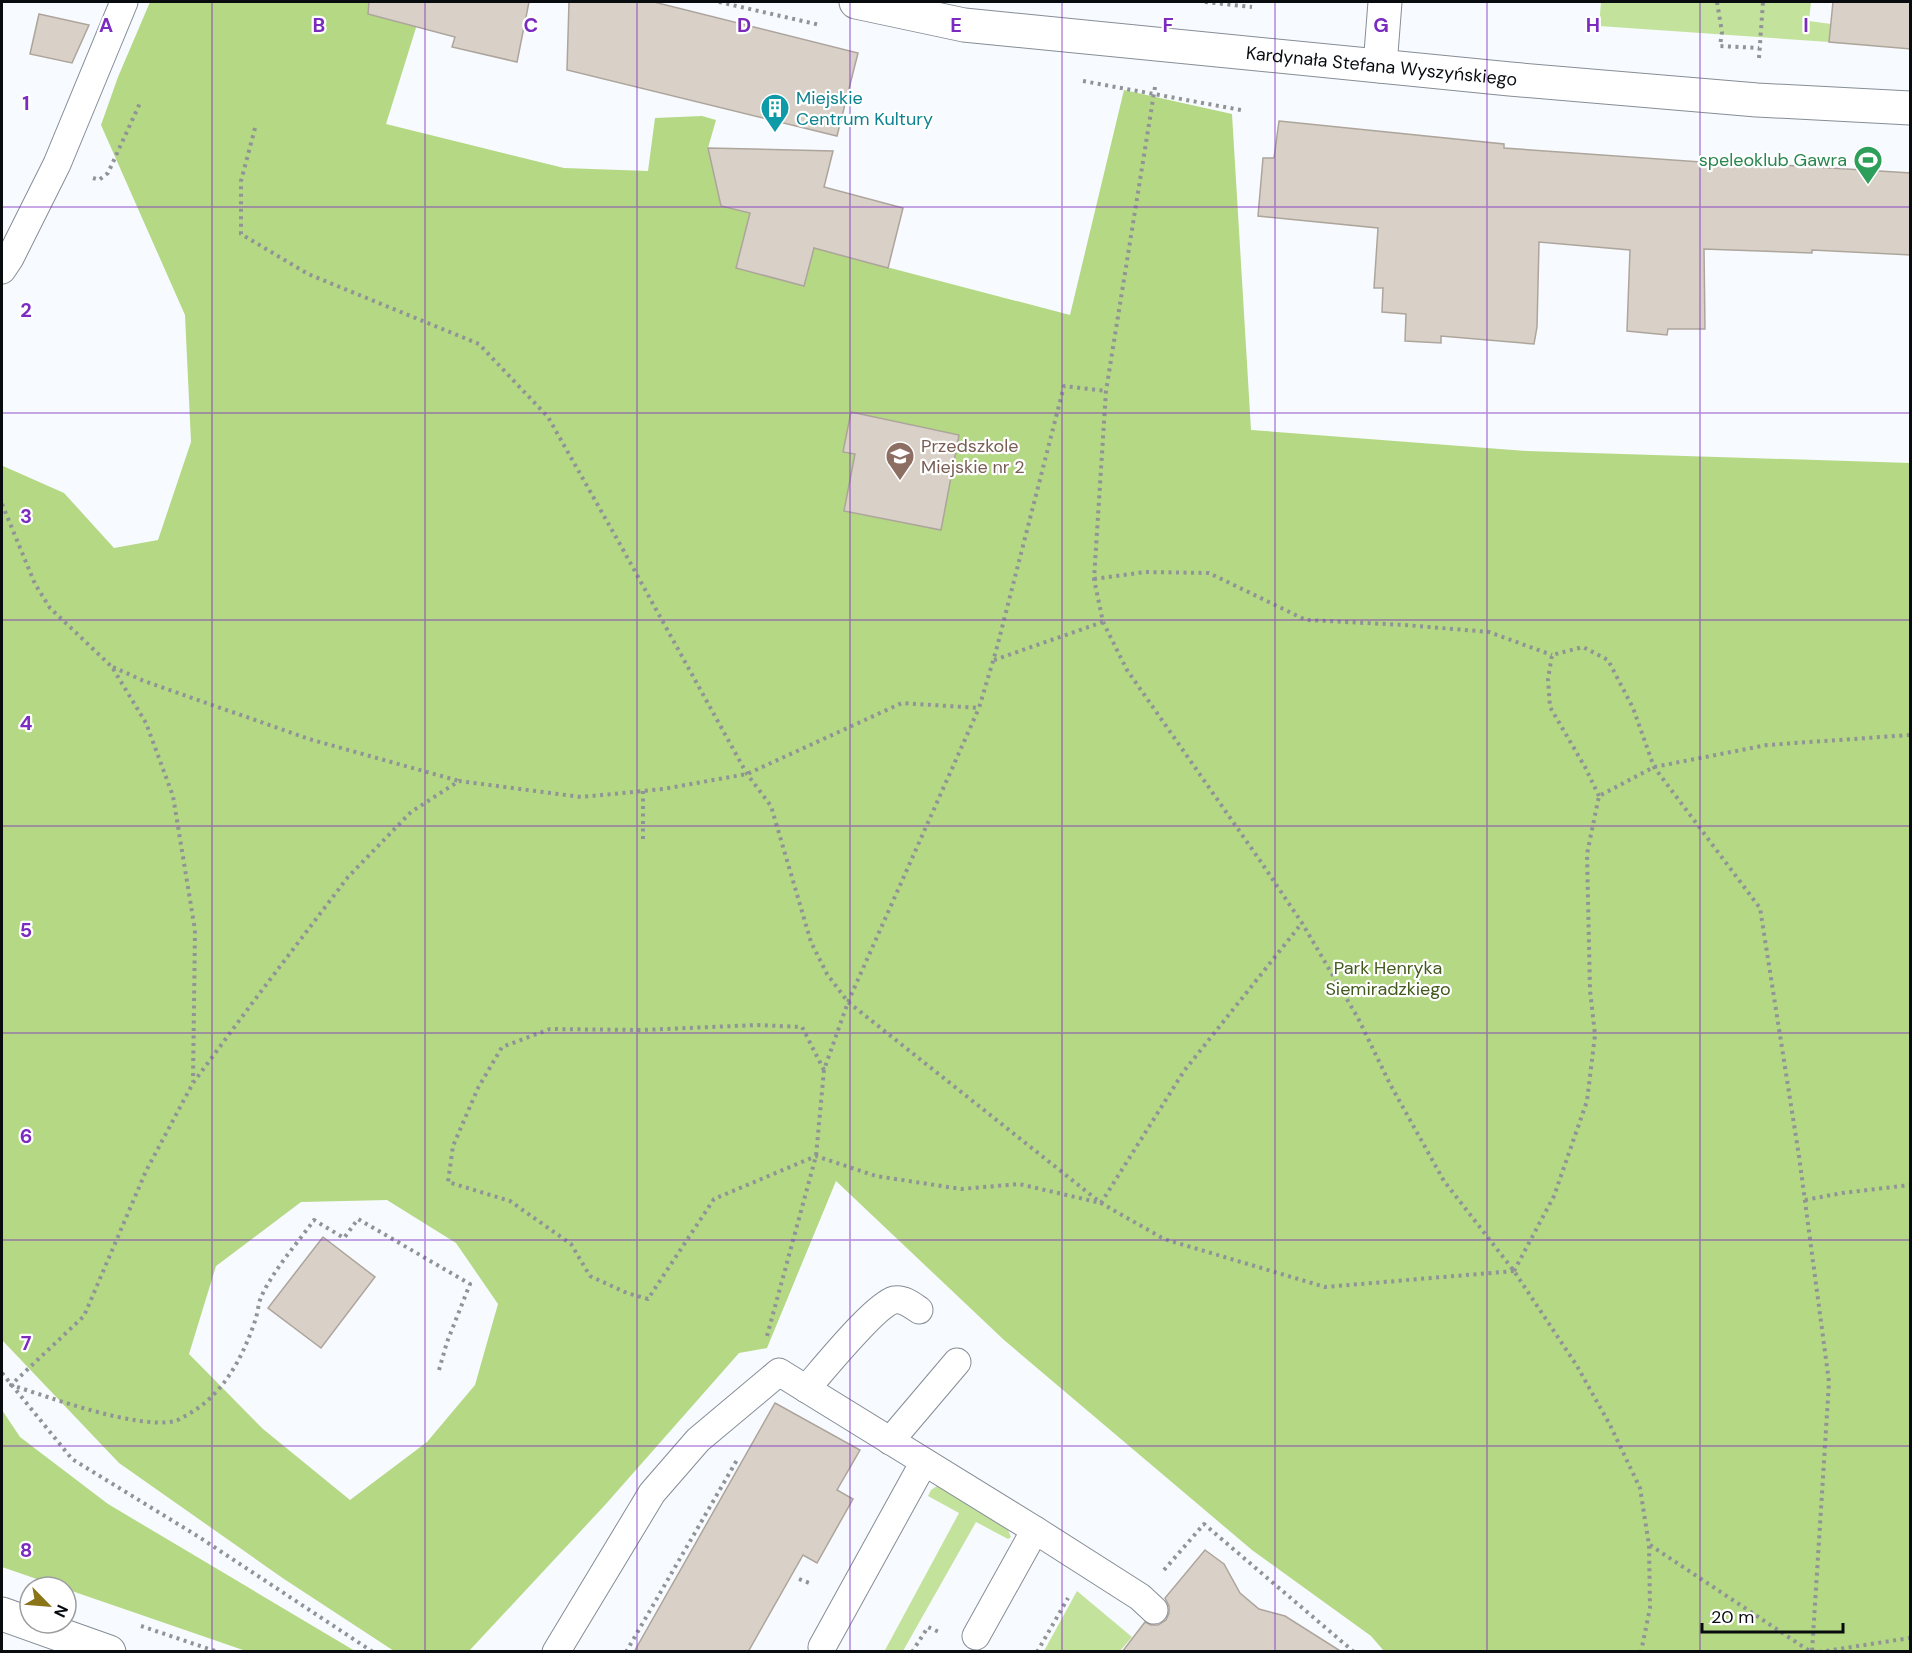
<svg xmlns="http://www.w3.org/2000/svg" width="1912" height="1653" viewBox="0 0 1912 1653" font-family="'DM Sans',sans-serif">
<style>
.green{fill:#c3e29c}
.forest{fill:#b4d883;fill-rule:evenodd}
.building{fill:#d9d1c7;stroke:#ada59c;stroke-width:1.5}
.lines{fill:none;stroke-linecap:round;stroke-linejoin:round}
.lane-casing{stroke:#858d96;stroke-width:29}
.secondary-casing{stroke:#858d96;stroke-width:35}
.path{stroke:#919497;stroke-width:4;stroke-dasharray:3 4.5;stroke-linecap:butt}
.lane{stroke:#fff;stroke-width:27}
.secondary{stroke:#fff;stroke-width:33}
.grid{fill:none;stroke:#7b2cbf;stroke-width:1.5;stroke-opacity:0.55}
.labels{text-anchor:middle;stroke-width:4.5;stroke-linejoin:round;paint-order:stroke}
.street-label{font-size:18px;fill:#090c0f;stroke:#fff}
.culture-label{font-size:18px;fill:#0d838f;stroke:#fff;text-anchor:start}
.leisure-label{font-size:18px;fill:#27864d;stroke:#fff;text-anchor:end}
.education-label{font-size:18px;fill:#785e54;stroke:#fff;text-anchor:start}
.park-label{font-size:18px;fill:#435a1e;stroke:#fff}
.grid-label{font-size:20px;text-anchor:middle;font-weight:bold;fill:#7b2cbf;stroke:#fff;stroke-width:4.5;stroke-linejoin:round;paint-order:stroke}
</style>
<rect width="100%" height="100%" fill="#f7fafe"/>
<g class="green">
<polygon points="1601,2 1811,2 1809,21 1831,24 1829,42 1599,26"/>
<polygon points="937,1486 944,1488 1008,1530 1011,1537 1008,1539 976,1522 903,1651 884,1652 959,1513 928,1496 931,1490"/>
<polygon points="1077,1591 1132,1637 1120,1651 1044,1651"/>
</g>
<g class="forest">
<path d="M150,2H424L386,124L564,168L648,171L655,118L702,116L716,120L708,148L721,206L750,213L738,261L744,270L804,286L814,248L1070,315L1124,90L1232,114L1251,430L1527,451L1910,463V1651H1384L1371,1636L1252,1550L1004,1340L836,1181L767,1348L739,1353L605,1505L469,1651H394L284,1579L119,1463L2,1340V467L3,466L64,493L114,548L158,540L191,442L185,315L101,125L118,77ZM387,1200L456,1243L498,1304L475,1385L427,1442L350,1500L263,1429L189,1354L216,1266L301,1202Z"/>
<polygon points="2,1410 20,1437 108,1504 355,1651 246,1651 66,1589 66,1587 60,1587 2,1567"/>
</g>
<g class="building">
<polygon points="369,2 529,2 517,62 452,47 455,37 368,14"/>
<polygon points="569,2 654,2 858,53 837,136 567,70"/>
<polygon points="1833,2 1911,2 1911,49 1829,42"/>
<polygon points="39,14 89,25 72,63 30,54"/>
<polygon points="1279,121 1504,144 1504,148 1715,163 1715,161 1911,173 1911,255 1812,250 1812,253 1704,249 1705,329 1668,329 1667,335 1627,331 1630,250 1539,242 1537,327 1534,344 1441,336 1441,343 1405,341 1406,314 1382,312 1383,288 1374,288 1378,228 1258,216 1263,158 1274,158"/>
<polygon points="708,148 833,151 824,187 903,208 888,268 814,248 804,286 736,268 750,213 721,206"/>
<polygon points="851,412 959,435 941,530 844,511 855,454 843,452"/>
<polygon points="323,1237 375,1277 321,1348 268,1308"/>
<polygon points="775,1403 860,1450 837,1490 853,1499 817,1563 803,1555 748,1652 634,1652"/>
<polygon points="1205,1550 1224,1564 1240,1593 1259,1609 1285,1616 1342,1652 1122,1652 1145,1622 1151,1625 1158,1625 1166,1620 1169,1613 1169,1606 1165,1598"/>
</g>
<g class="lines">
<g class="lane-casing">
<g id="lane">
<polyline points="2,270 10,258 57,164 124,2"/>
<path d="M806,1389C822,1371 875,1305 894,1300C903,1298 912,1305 919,1310"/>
<polyline points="890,1441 957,1362"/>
<polyline points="976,1636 1035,1530"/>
<polyline points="822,1647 924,1462"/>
<polyline points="556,1652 652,1493 698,1440 779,1372 1035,1530 1140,1597 1154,1610"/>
</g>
</g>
<g class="secondary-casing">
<g id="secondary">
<path id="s1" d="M856,2L964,25L1510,79L1757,100L1910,108"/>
<polyline points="1380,66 1385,2"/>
<polyline points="2,1614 109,1652"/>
</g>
</g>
<g class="path">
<polyline points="719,2 820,25"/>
<polyline points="1205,2 1252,7"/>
<polyline points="1717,2 1722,32 1720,46 1759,48"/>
<polyline points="1759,58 1763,2"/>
<polyline points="1083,81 1241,110"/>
<polyline points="1155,87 1106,391 1094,579 1103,622 1127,670 1261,862 1302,923 1358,1018 1390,1084 1444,1181 1514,1271 1577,1366 1610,1425 1640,1488 1649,1545 1650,1608 1641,1652"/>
<polyline points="255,128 241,181 241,234 308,274 479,344 548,417 621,546 747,774 771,806 811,942 827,974 848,1002 1101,1203 1164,1239 1325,1287 1514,1271"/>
<polyline points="93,178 99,180 108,173 140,103"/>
<polyline points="2,504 35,584 50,608 112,667 146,723 173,796 195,930 193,1082"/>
<polyline points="1094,579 1145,572 1209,573 1306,620 1405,625 1489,632 1552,655"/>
<polyline points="994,660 1103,622"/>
<polyline points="113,667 144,681 309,739 459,781"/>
<polyline points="643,791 643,842"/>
<polyline points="1599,796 1585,767 1550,707 1548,679 1552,655 1583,647 1608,660 1633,708 1654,767 1760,908 1799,1156 1829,1382 1812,1652"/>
<polyline points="824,1070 802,1027 757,1025 642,1030 550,1029 502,1047 478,1088 453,1146 448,1182 510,1201 571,1244 590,1276 627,1293 648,1299 714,1199 816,1156 876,1176 961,1189 1019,1184 1101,1203 1184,1071 1302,923"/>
<polyline points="1805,1200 1842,1193 1910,1185"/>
<polyline points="1514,1271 1554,1196 1587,1101 1595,1035 1590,990 1587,854 1599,796 1654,767 1767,745 1910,735"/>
<polyline points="767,1336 816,1156 824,1070 848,1002 979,708"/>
<path d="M439,1370L447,1342L470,1284L358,1219L344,1238L314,1220C296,1245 275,1268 262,1295C258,1303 258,1313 255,1321C242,1359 223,1395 187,1415C183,1417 179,1420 175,1421C138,1430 49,1397 11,1385L84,1316L146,1171L193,1083L253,1002L348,877L411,812L459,781L581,797L663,789L747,774L902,703L979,708L996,651L1064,386L1106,391"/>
<polyline points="2,1373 72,1459 199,1537 373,1652"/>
<polyline points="1650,1545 1811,1652"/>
<polyline points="1164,1570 1204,1524 1354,1652"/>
<polyline points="799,1579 812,1584"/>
<polyline points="141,1626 218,1652"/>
<polyline points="626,1652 737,1460"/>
<polyline points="912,1652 928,1627 939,1632"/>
<polyline points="1037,1652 1068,1598"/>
<polyline points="1819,1652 1910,1638"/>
</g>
<use href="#lane" class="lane"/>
<use href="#secondary" class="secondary"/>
</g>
<path class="grid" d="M212,2V1652M425,2V1652M637,2V1652M850,2V1652M1062,2V1652M1275,2V1652M1487,2V1652M1700,2V1652M2,207H1910M2,413H1910M2,620H1910M2,826H1910M2,1033H1910M2,1240H1910M2,1446H1910"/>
<defs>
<g id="building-pin" transform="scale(1.5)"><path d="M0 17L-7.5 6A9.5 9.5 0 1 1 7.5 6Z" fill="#0f9aa8" stroke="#fff"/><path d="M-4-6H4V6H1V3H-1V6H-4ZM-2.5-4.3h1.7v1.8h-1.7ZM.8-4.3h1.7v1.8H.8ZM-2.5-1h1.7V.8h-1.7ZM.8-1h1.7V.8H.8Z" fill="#fff"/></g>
<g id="stadium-pin" transform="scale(1.5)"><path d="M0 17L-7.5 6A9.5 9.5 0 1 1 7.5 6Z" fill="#2e9e5b" stroke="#fff"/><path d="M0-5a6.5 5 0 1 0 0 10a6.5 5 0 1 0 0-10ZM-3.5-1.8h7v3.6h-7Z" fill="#fff"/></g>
<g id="school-pin" transform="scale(1.5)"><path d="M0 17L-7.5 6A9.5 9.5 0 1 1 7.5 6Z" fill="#8d6e63" stroke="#fff"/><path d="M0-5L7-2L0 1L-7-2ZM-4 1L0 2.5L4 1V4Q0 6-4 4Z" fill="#fff"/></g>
</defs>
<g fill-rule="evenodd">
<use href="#building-pin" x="775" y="108"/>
<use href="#stadium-pin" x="1868" y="160"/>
<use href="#school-pin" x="900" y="456"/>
</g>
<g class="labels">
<g class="street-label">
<text dy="6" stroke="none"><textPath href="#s1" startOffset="530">Kardynała Stefana Wyszyńskiego</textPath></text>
</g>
<g class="culture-label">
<text x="796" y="104">Miejskie<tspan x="796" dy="21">Centrum Kultury</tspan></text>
</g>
<g class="leisure-label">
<text x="1847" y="166">speleoklub Gawra</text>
</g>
<g class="education-label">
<text x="921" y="452">Przedszkole<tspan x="921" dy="21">Miejskie nr 2</tspan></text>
</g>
<g class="park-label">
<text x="1388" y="974">Park Henryka<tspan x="1388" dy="21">Siemiradzkiego</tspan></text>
</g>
</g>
<g class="grid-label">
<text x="106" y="32">A</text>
<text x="319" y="32">B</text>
<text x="531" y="32">C</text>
<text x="744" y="32">D</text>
<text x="956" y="32">E</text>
<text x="1168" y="32">F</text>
<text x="1381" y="32">G</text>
<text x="1593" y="32">H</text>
<text x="1806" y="32">I</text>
<text x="26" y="110">1</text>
<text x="26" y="317">2</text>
<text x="26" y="523">3</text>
<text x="26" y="730">4</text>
<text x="26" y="937">5</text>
<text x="26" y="1143">6</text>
<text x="26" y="1350">7</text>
<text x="26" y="1557">8</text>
</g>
<rect width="1912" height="1653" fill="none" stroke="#090c0f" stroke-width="6"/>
<g transform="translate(48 1605) rotate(115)"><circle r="28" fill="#ffffff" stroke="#9d9e9f" stroke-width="1.5"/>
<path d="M0-4.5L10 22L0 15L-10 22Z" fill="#8a7519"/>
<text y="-9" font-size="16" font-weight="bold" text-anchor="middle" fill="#090c0f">N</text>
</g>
<path d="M1702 1623v9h141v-9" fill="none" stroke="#090c0f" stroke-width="3"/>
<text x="1711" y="1623" font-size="18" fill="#090c0f" stroke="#ffffff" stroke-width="4.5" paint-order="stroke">20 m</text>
</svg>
